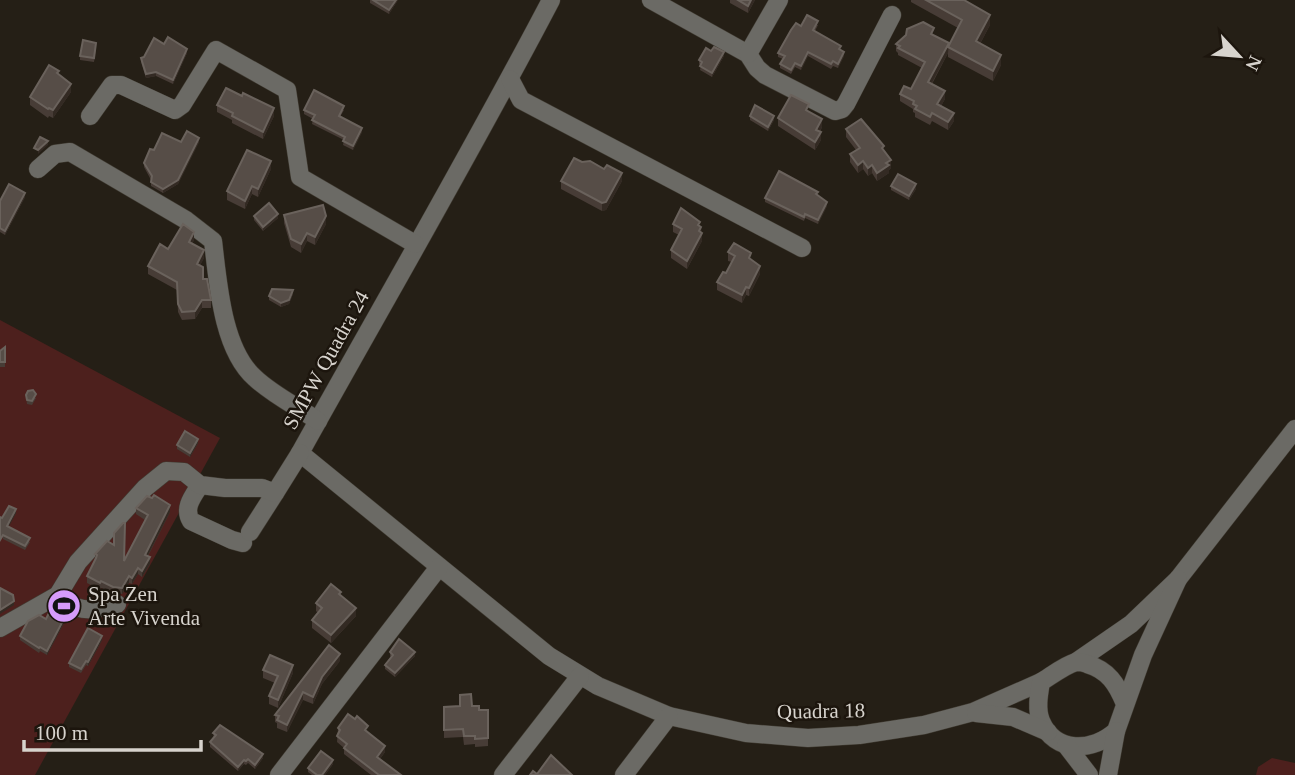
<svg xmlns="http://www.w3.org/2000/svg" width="1295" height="775" viewBox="0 0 1295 775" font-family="'Times New Roman',serif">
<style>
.green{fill:#4d201d}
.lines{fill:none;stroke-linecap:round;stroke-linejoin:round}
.minor-casing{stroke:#413c33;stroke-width:19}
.minor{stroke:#6b6a65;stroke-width:18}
.wall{fill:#473c36}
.shaded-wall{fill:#332a23}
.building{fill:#564d47;stroke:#6a625c;stroke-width:2}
.labels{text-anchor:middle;stroke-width:5;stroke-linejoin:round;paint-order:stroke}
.street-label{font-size:21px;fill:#d7d3cd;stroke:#1c150d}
.poi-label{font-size:21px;fill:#d7d3cd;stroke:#1c150d;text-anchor:start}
</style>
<rect width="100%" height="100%" fill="#251f16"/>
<g class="green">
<polygon points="0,320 220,438 35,775 0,775"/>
<polygon points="1272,758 1295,763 1295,775 1256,775 1258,767"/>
</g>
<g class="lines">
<g class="minor-casing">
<g id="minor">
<path d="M551,0C471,153 384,302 300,453L549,656L598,686L669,716L746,733L808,738L859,735L924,725L973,712L1041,682"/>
<polyline points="651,0 748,54 757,68 765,75 835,111 842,109 846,104 892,15"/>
<polyline points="748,54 779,0"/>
<polyline points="510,79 521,100 802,248"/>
<polyline points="90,116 112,85 121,85 175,110 182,105 216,50 287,90 300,177 415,244"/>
<path d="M38,169L55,154L70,152L186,220L213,241C218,282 222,349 255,378C273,395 298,407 318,421"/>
<path d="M200,485C193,496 183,508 191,521L232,540L243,543"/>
<polyline points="250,532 275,493"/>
<path d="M58,595C81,615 89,610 117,604"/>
<polyline points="0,628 58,595 78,562 145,488 166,471 184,472 200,485 225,488 262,488 275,493 300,453"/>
<polyline points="1076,662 1131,624 1178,579 1295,429"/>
<path d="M1125,704C1117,684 1108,670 1087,664C1085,663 1079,662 1076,662C1065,665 1051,676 1041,682C1039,694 1036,709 1041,721C1055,754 1093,752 1116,731L1143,655L1178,579"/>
<polyline points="976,713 1013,717 1048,732"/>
<polyline points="1066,745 1089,775"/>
<polyline points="279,775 439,567"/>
<polyline points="503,775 580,676"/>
<polyline points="624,775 669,716"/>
<polyline points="1108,775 1116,731"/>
</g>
</g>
<use href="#minor" class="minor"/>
</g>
<g class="wall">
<polygon points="370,0 398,0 389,14 370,3"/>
<polygon points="730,0 755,0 748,13 730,3"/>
<polygon points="911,0 964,0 990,25 980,44 1001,65 993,81 948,57 948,53 932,84 945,99 941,106 954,121 948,130 932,121 930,125 915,117 915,113 913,112 913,109 900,101 900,94 911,89 922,68 898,55 898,53 896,51 896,44 934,36 949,44 958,28 911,2"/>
<polygon points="818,25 815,31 841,50 844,56 838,68 833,66 831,69 808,56 801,70 795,67 791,74 780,68 780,64 783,59 778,57 778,53 801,26"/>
<polygon points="164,44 187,53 173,84 156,76 146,78 141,62 141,58"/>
<polygon points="96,47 94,62 80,60 80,56"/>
<polygon points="724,56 712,77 700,70 701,65 699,64 699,60"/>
<polygon points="59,74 71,92 53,118 49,116 48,118 30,105 30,97"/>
<polygon points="217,105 274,116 263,139 232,123 232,120 217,112"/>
<polygon points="304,110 344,110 340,117 362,132 353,150 343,145 344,140 312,124 313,119 304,114"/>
<polygon points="750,116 774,120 768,131 750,120"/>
<polygon points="778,118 822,127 820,132 821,140 815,150 778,126"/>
<polygon points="846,129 884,151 891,168 889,170 889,173 877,181 872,173 868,176 863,169 858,173 850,162 850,154 856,150 846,137"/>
<polygon points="181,142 199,142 178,184 163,193 151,186 151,180 144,167 144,163 154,150"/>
<polygon points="271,169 258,197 252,194 245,209 227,200 227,191"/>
<polygon points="561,181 622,181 606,210 602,211 561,189"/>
<polygon points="891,186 916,189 909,200 891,190"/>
<polygon points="818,195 827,206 818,224 805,218 804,221 765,202 765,198"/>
<polygon points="25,197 5,235 0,232 0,201"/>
<polygon points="284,215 326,224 315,245 307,241 301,253 291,247 284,223"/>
<polygon points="254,216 278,218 263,231 254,220"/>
<polygon points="673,224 701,227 702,241 687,269 671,258 671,250 679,235 673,232"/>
<polygon points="194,240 192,244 204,258 200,265 203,279 211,300 211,308 202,308 195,319 182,320 178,312 177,290 148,274 148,266 168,249"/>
<polygon points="728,252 751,259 760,274 749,296 746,295 742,303 717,290 717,282 726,273 732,262 728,261"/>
<polygon points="293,294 289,304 281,307 269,300 269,296"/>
<polygon points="0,351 5,352 5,367 0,367"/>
<polygon points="26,395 36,398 32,405 27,404"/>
<polygon points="198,443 190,457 177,449 177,445"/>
<polygon points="136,508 170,512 148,556 150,564 142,577 138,574 132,584 129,583 122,594 113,593 101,588 100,590 87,583 87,576 95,560 95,554 114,545 124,561 145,520 136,514"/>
<polygon points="16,513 8,527 30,542 25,550 3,539 2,518"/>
<polygon points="341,595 356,616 331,643 312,628 312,620 318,613 316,611 316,603"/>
<polygon points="46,619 65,621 47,655 40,651 39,653 20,640 20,636"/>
<polygon points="102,640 88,666 86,665 81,673 69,667 69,663"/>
<polygon points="390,652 415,656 395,677 385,669 385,665 391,657 390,656"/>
<polygon points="340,661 322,684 313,704 303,700 287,732 277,728 277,723 275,722 275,715"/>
<polygon points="263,670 293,673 278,708 269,704 269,696 275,683 263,678"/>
<polygon points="460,706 472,706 479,710 488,710 488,746 475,747 475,744 464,745 463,737 444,738 444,707"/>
<polygon points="355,719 368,732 385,752 380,759 401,775 371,775 344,754 344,748 337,742 338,728"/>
<polygon points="213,733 263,758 255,769 248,763 246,765 244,764 238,771 210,747 210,742 214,738"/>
<polygon points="333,764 325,775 312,775 308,772 308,768"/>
</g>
<g class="shaded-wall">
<polygon points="396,0 398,0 389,14 389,10"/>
<polygon points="751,0 755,0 748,13 748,6"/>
<polygon points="990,15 990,25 976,51 976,41"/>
<polygon points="949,43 948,53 928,90 928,82"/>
<polygon points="187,49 187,53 173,84 173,80"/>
<polygon points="724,52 724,56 712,77 712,73"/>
<polygon points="808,52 808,56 801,70 801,66"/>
<polygon points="844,52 844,56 838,68 838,64"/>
<polygon points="1001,55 1001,65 993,81 993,71"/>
<polygon points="156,72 156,76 146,78 146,74"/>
<polygon points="71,84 71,92 53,118 53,110"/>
<polygon points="945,91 945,99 937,112 937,104"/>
<polygon points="274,108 274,116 263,139 263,132"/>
<polygon points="954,113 954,121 948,130 948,122"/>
<polygon points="774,116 774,120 768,131 768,127"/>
<polygon points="822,119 822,127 816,138 816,130"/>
<polygon points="362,128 362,132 353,150 353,146"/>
<polygon points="821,132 821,140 815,150 815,142"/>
<polygon points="199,138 199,142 178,184 163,193 163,189"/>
<polygon points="48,141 48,145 38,154 38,150"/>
<polygon points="891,160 891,168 889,170 889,173 877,181 877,173"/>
<polygon points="271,161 271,169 258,197 258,189"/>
<polygon points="863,161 863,169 858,173 858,165"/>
<polygon points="872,165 872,173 868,176 868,168"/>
<polygon points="622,173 622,181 606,210 602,211 602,203"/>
<polygon points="916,184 916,189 909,200 909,196"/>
<polygon points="252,186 252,194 245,209 245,201"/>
<polygon points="25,193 25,197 5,235 5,231"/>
<polygon points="827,202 827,206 818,224 818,220"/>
<polygon points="278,214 278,218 263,231 263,227"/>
<polygon points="326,216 326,224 315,245 315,237"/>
<polygon points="701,227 702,241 687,269 687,261"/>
<polygon points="194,232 194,240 189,250 189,242"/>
<polygon points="307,233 307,241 301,253 301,244"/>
<polygon points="204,250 204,258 197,272 197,264"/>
<polygon points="760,266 760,274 749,296 749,288"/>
<polygon points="746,287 746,295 742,303 742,295"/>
<polygon points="293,290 293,294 289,304 281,307 281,303"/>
<polygon points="202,300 202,308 195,319 195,311"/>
<polygon points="198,439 198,443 190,457 190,453"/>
<polygon points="170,505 170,512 145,561 145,555"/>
<polygon points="16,509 16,513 7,530 7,526"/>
<polygon points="150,557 150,564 142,577 142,571"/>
<polygon points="138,568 138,574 132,584 132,578"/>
<polygon points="129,576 129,583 122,594 122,588"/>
<polygon points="14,601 14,605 0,614 0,610"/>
<polygon points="356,608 356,616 331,643 331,635"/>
<polygon points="65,617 65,621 47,655 47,651"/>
<polygon points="102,636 102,640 88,666 88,662"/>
<polygon points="415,652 415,656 395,677 395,673"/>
<polygon points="340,654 340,661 322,684 313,704 313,697 322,677"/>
<polygon points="293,665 293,673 278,708 278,700"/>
<polygon points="303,692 303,700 287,732 287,725"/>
<polygon points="385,746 385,752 377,763 377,757"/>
<polygon points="263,754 263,758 255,769 255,765"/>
<polygon points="244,760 244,764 238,771 238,767"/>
<polygon points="333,760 333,764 325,775 322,775"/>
</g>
<g class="building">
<polygon points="373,0 396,0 389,10"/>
<polygon points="738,0 751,0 748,6"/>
<polygon points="926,0 964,0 990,15 976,41 1001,55 993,71 948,47 962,20"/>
<polygon points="807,15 818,21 813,30 841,46 839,49 844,52 838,64 833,61 831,64 808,52 801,66 795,63 791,70 780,64 785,56 778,53 791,30 796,23 801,26"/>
<polygon points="923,22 934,28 931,34 949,43 928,82 945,91 937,104 954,113 948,122 932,113 930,117 915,109 917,106 913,104 914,101 900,94 904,86 911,89 925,62 898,48 900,46 896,44 906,35 907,29"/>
<polygon points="168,37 187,49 173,80 156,72 146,74 141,58 144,57 154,38 164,44"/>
<polygon points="83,40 96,43 94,58 80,56"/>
<polygon points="714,47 724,52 712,73 700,66 702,62 699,60 706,48 711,51"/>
<polygon points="49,65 59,71 57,73 71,84 53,110 49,108 48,109 30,97"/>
<polygon points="226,88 242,96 243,93 274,108 263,132 232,116 233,113 217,105"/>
<polygon points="314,90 344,106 339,116 362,128 353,146 343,141 345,137 312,120 315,115 304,110"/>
<polygon points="791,95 809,104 806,110 822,119 816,130 821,132 815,142 778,118"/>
<polygon points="755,105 774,116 768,127 750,116"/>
<polygon points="861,119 884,146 882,148 891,160 886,163 889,165 877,173 872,165 868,168 863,161 858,165 850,154 860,148 846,129"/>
<polygon points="187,131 199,138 178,180 163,189 151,182 152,176 144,163 150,149 154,150 162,133 181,142"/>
<polygon points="40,137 48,141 38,150 34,148"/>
<polygon points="247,150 271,161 258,189 252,186 245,201 227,191"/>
<polygon points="574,158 582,162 590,161 604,169 607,165 622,173 606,202 602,203 561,181"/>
<polygon points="779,171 818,192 816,194 827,202 818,220 805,214 804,217 765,198"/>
<polygon points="898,174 916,184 909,196 891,186"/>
<polygon points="9,184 25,193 5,231 0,228 0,201"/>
<polygon points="269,203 278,214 263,227 254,216"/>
<polygon points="323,205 326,216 315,237 307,233 301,244 291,239 284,215"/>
<polygon points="681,208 700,222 698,225 701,227 699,231 702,233 687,261 671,250 682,229 673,224"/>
<polygon points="183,224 194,232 189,242 204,250 197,264 203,267 203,279 207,279 211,300 202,300 195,311 182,312 178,304 177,282 148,266 160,244 168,249"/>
<polygon points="734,243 751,253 749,258 760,266 749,288 746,287 742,295 717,282 723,272 726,273 735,256 728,252"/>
<polygon points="272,289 293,290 289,300 281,303 269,296"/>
<polygon points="5,347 5,362 0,362 0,351"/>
<polygon points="33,390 36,394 32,401 27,400 26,395 28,391"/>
<polygon points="185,431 198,439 190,453 177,445"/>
<polygon points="154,495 170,505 145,555 150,557 142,571 138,568 132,578 129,576 122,588 113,587 101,581 100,583 87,576 96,558 97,555 95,554 107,541 114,545 114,533 123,523 125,523 124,561 148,515 136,508 147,496 152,498"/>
<polygon points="9,506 16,509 7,526 30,538 25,546 3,535 0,540 0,517 2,518"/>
<polygon points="331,584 341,592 339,594 356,608 331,635 312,620 322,608 316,603"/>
<polygon points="0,588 13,595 14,601 0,610"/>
<polygon points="51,609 65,617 47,651 40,647 39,648 20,636 28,621 39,615 46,619"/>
<polygon points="88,628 102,636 88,662 86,661 81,669 69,663"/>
<polygon points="399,639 415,652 395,673 385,665 393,655 390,652"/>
<polygon points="329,645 340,654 322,677 313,697 303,692 287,725 277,720 279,716 275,715"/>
<polygon points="270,655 293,665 278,700 269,696 278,676 263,670"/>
<polygon points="471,694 472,706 479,706 479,710 488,710 488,738 475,739 475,736 464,736 463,729 444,730 444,707 460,706 460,695"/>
<polygon points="348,714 355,719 357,716 368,726 365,730 385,746 377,757 401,775 379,775 344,748 347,744 337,736 340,730 338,728"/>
<polygon points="220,725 263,754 255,765 248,759 246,761 244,760 238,767 210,742 216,735 213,733"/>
<polygon points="321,751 333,760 322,775 317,775 308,768"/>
<polygon points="551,755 572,775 530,775 533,771 537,774"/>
</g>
<defs>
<g id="stadium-disc" transform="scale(1.75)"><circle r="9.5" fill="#d59bfa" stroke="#1c150d"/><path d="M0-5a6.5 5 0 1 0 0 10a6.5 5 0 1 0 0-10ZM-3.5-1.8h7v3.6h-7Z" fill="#111"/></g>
</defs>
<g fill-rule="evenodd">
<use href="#stadium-disc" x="64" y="606"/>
</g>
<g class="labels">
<g class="street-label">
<text transform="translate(326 360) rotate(-61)" y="7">SMPW Quadra 24</text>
<text transform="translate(821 711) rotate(-1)" y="7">Quadra 18</text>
</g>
<g class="poi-label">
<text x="88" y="601">Spa Zen<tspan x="88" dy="24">Arte Vivenda</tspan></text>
</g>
</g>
<g transform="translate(1239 56) rotate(116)" stroke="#1c150d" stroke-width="5" paint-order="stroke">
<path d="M0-5L12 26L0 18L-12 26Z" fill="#d7d3cd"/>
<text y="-10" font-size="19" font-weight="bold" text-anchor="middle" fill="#d7d3cd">N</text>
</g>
<path d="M24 740v10h177v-10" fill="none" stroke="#d7d3cd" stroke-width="3.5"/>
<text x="35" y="740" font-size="21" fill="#d7d3cd" stroke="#1c150d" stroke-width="5" paint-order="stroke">100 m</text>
</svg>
